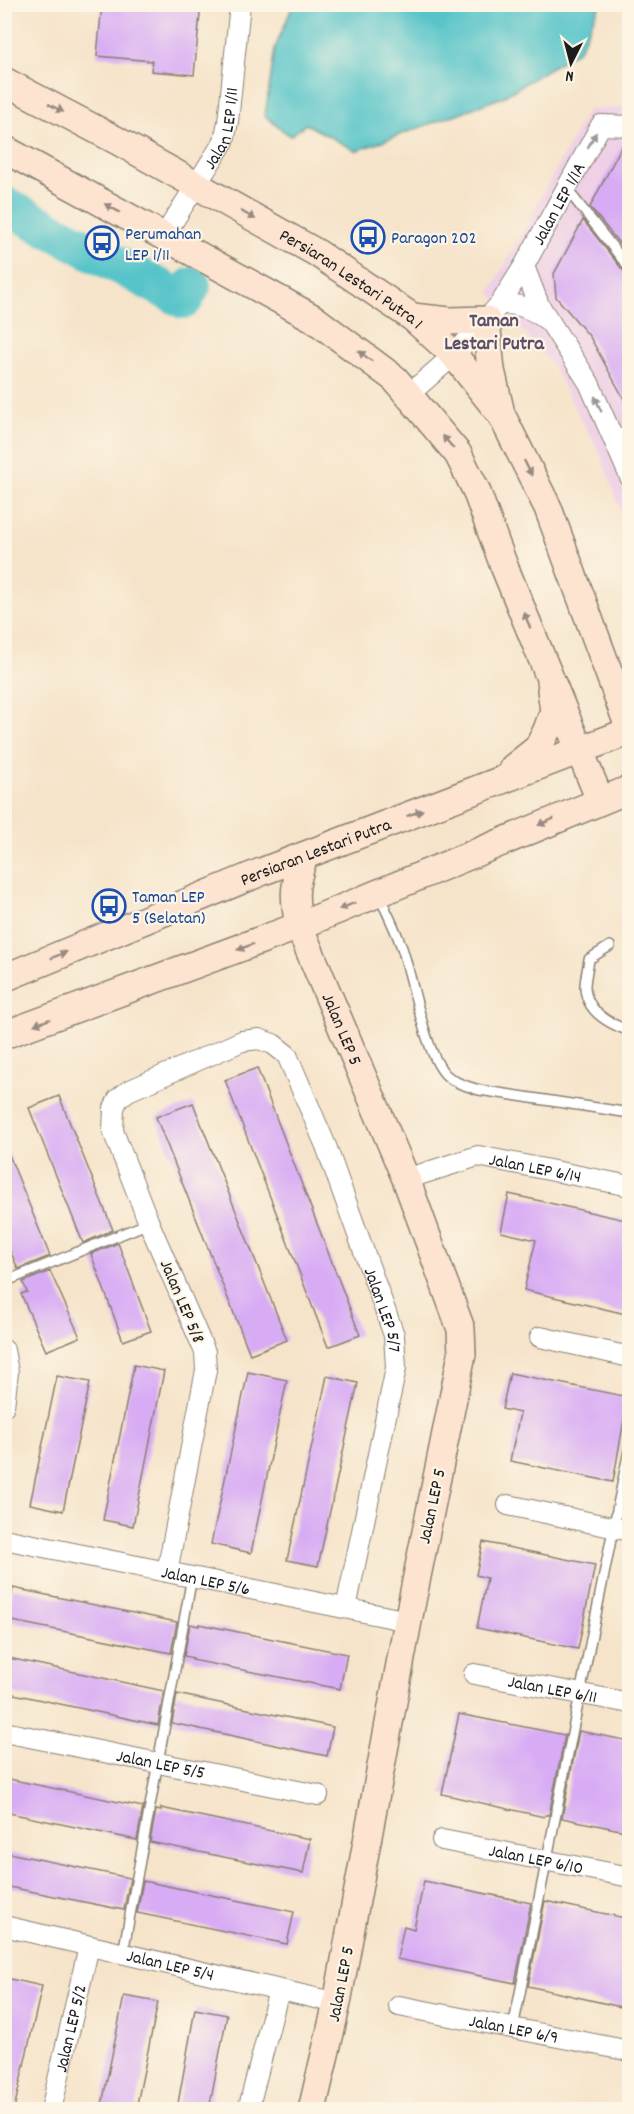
<svg xmlns="http://www.w3.org/2000/svg" width="634" height="2114" viewBox="0 0 634 2114" font-family="Dekko,sans-serif">
<style>
.built{fill:#efd0e6}
.water{fill:#56c4c9;stroke:#397072;stroke-width:1.5}
.lines{fill:none;stroke-linecap:round;stroke-linejoin:round}
.river{stroke:#56c4c9;stroke-width:38}
.building{fill:#d8acf4}
.lane-casing{stroke:#898073;stroke-width:12}
.street-casing{stroke:#898073;stroke-width:22}
.secondary-casing{stroke:#898073;stroke-width:30}
.lane{stroke:#fff;stroke-width:9}
.street{stroke:#fff;stroke-width:20}
.secondary{stroke:#fde4d1;stroke-width:27}
.oneway{fill:#988a80}
.oneway2{fill:#999}
.labels{text-anchor:middle;stroke-width:4.5;stroke-linejoin:round;paint-order:stroke}
.street-label{font-size:18px;fill:#1c1c1c;stroke:#fcf5e5}
.transit-label{font-size:18px;fill:#164399;stroke:#fcf5e5;text-anchor:start}
.neighbourhood-label{font-size:20px;font-weight:bold;fill:#5e4e68;stroke:#fcf5e5}
</style>
<rect width="100%" height="100%" fill="#fcf5e5"/>
<filter id="ink" filterUnits="userSpaceOnUse"><feTurbulence type="fractalNoise" baseFrequency=".0167" numOctaves="2"/><feDisplacementMap in="SourceGraphic" scale="12" xChannelSelector="R" yChannelSelector="G"/><feConvolveMatrix kernelMatrix="1 2 1 2 8 2 1 2 1" color-interpolation-filters="sRGB"/></filter>
<filter id="wash" filterUnits="userSpaceOnUse"><feTurbulence type="fractalNoise" baseFrequency=".008" numOctaves="4" result="noise"/><feDisplacementMap in="SourceGraphic" scale="24" xChannelSelector="R" yChannelSelector="G"/><feGaussianBlur stdDeviation="1.35" result="paint"/><feColorMatrix in="noise" values="0 0 0 0 0 0 0 0 0 0 0 0 0 0 0 0 0 1.4 0 .05"/><feComposite in="paint" operator="in"/></filter>
<g filter="url(#wash)">
<rect width="100%" height="100%" fill="#f6e4ca"/>
<polygon class="built" points="629,106 629,534 601,456 551,364 490,292 588,110"/>
<polygon class="water" points="293,5 293,4 600,5 579,50 503,97 356,151 306,124 290,136 265,116 275,48"/>
<g class="lines">
<polyline class="river" points="4,205 184,300 192,286"/>
</g>
<g id="blocks">
<g class="building">
<polygon points="102,4 201,4 194,75 151,71 152,61 97,56"/>
<polygon points="626,138 630,138 630,257 590,207"/>
<polygon points="583,220 625,273 630,276 630,410 590,337 556,297 554,274"/>
<polygon points="257,1068 360,1335 328,1347 225,1080"/>
<polygon points="59,1096 113,1230 83,1243 29,1108"/>
<polygon points="193,1103 287,1340 250,1354 156,1117"/>
<polygon points="5,1145 50,1256 18,1269 4,1236"/>
<polygon points="509,1194 630,1221 630,1315 524,1290 536,1240 501,1232"/>
<polygon points="118,1243 151,1331 123,1341 91,1254"/>
<polygon points="50,1271 80,1337 46,1351 21,1294 27,1292 23,1282"/>
<polygon points="134,1365 164,1371 133,1526 103,1520"/>
<polygon points="248,1372 287,1380 251,1553 211,1544"/>
<polygon points="510,1373 628,1397 613,1482 510,1461 520,1413 502,1409"/>
<polygon points="57,1376 90,1382 63,1511 30,1504"/>
<polygon points="327,1376 358,1383 318,1566 287,1560"/>
<polygon points="483,1542 595,1565 578,1649 477,1628 487,1578 476,1575"/>
<polygon points="13,1588 177,1622 171,1653 7,1620"/>
<polygon points="190,1624 199,1626 199,1624 347,1654 340,1689 192,1660 193,1658 184,1656"/>
<polygon points="4,1657 164,1691 158,1725 4,1692"/>
<polygon points="177,1694 333,1727 327,1756 172,1723"/>
<polygon points="459,1714 565,1735 549,1815 545,1815 544,1817 442,1794"/>
<polygon points="579,1731 630,1741 630,1832 562,1818"/>
<polygon points="4,1778 143,1807 137,1840 4,1812"/>
<polygon points="161,1808 310,1839 303,1873 150,1842 156,1810 161,1811"/>
<polygon points="4,1852 130,1878 124,1910 4,1886"/>
<polygon points="143,1881 294,1912 287,1944 137,1913"/>
<polygon points="424,1881 531,1903 515,1983 397,1959 404,1926 414,1929"/>
<polygon points="545,1901 630,1919 630,2009 528,1986"/>
<polygon points="10,1979 42,1986 14,2109 4,2109 4,2004"/>
<polygon points="124,1996 158,2002 136,2109 101,2109"/>
<polygon points="195,2009 227,2015 209,2109 177,2109"/>
</g>
</g>
</g>
<g filter="url(#ink)">
<use href="#blocks" fill-opacity="0" stroke="#898073" stroke-width="1.5"/>
<g class="lines">
<g class="lane-casing">
<g id="lane">
<polyline points="566,188 630,269"/>
<polyline points="612,437 630,430"/>
<path d="M379,895C387,913 397,932 403,951C413,981 425,1052 445,1074C454,1083 467,1086 479,1090L630,1113"/>
<path d="M610,946L589,959C588,968 585,978 585,987C586,1011 609,1024 630,1031"/>
<polyline points="4,1282 149,1223"/>
<polyline points="123,1953 192,1577"/>
<polyline points="513,2028 630,1445"/>
</g>
</g>
<g class="street-casing">
<g id="street">
<path id="s1" d="M164,236L224,141L228,122L240,4"/>
<polyline points="524,266 539,305 589,383 630,477"/>
<path d="M500,304C519,303 532,309 547,320"/>
<path id="s2" d="M408,395L454,355L500,304L524,266L601,125L630,126"/>
<path id="s3" d="M406,1179L478,1156L630,1186"/>
<polyline points="540,1337 630,1357"/>
<polyline points="4,1350 8,1372 4,1406"/>
<polyline points="508,1505 630,1531"/>
<path id="s4" d="M4,1539L408,1621"/>
<path id="s5" d="M167,1572L206,1370L205,1352L149,1223L113,1131L114,1108L118,1099L128,1091L242,1041L259,1039L273,1044L287,1055L326,1146L394,1335L396,1368L346,1608"/>
<path id="s6" d="M474,1674L630,1703"/>
<path id="s7" d="M4,1732L318,1795"/>
<path id="s8" d="M442,1840L630,1877"/>
<path id="s9" d="M4,1926L337,2003"/>
<path id="s10" d="M399,2006L630,2051"/>
<path id="s11" d="M51,2110L89,1946"/>
<polyline points="248,2110 279,1990"/>
</g>
</g>
<g class="secondary-casing">
<g id="secondary">
<path id="s12" d="M4,81L116,140L317,253L412,317L454,355L502,416L548,508L630,730"/>
<polyline points="4,149 313,318 395,379 458,454 476,490 504,566 600,800"/>
<polyline points="412,317 450,321 486,320 491,370 500,409"/>
<polyline points="513,768 538,748 547,730 554,711 551,690"/>
<path id="s13" d="M304,856C294,887 293,894 299,926L406,1179L461,1329L462,1354L408,1621L337,2003L312,2110"/>
<path id="s14" d="M4,978L261,872L630,731"/>
<polyline points="4,1035 299,926 630,789"/>
</g>
</g>
<use href="#lane" class="lane"/>
<use href="#street" class="street"/>
<use href="#secondary" class="secondary"/>
</g>
<defs><path id="oneway-solid" d="M-6-.8H1V-3.2L6.5 0L1 3.2V.8H-6Z" transform="scale(1.5)"/></defs>
<g class="oneway">
<use href="#oneway-solid" transform="translate(56 108) rotate(28)"/>
<use href="#oneway-solid" transform="translate(112 208) rotate(-151)"/>
<use href="#oneway-solid" transform="translate(248 215) rotate(29)"/>
<use href="#oneway-solid" transform="translate(365 356) rotate(-143)"/>
<use href="#oneway-solid" transform="translate(448 442) rotate(-130)"/>
<use href="#oneway-solid" transform="translate(528 468) rotate(63)"/>
<use href="#oneway-solid" transform="translate(527 620) rotate(-112)"/>
<use href="#oneway-solid" transform="translate(415 813) rotate(-21)"/>
<use href="#oneway-solid" transform="translate(546 822) rotate(157)"/>
<use href="#oneway-solid" transform="translate(347 906) rotate(157)"/>
<use href="#oneway-solid" transform="translate(245 947) rotate(160)"/>
<use href="#oneway-solid" transform="translate(59 955) rotate(-22)"/>
<use href="#oneway-solid" transform="translate(42 1022) rotate(160)"/>
</g>
<g class="oneway2">
<use href="#oneway-solid" transform="translate(592 140) rotate(-61)"/>
<use href="#oneway-solid" transform="translate(598 404) rotate(-113)"/>
</g>
</g>
<defs>
<g id="bus-ring" transform="scale(1.725)"><circle r="9.5" fill="#fcf5e5" stroke="#1a4fb4" stroke-width="1.5"/><path d="M-5-6H5V4H4V6H2V4H-2V6H-4V4H-5ZM-3.5-4V0h7V-4ZM-3.5 1.2v1.5H-2V1.2ZM2 1.2v1.5H3.5V1.2Z" fill="#1a4fb4"/></g>
</defs>
<g fill-rule="evenodd">
<use href="#bus-ring" x="368" y="237"/>
<use href="#bus-ring" x="102" y="243"/>
<use href="#bus-ring" x="109" y="906"/>
</g>
<g class="labels">
<g class="street-label">
<text dy="6" stroke="none"><textPath href="#s1" startOffset="124">Jalan LEP 1/11</textPath></text>
<text dy="6" stroke="none"><textPath href="#s2" startOffset="246">Jalan LEP 1/1A</textPath></text>
<text dy="6" stroke="none"><textPath href="#s12" startOffset="400">Persiaran Lestari Putra 1</textPath></text>
<text dy="6" stroke="none"><textPath href="#s14" startOffset="336">Persiaran Lestari Putra</textPath></text>
<text dy="6" stroke="none"><textPath href="#s13" startOffset="183">Jalan LEP 5</textPath></text>
<text dy="6" stroke="none"><textPath href="#s3" startOffset="134">Jalan LEP 6/14</textPath></text>
<text transform="translate(183 1301) rotate(67)" y="6">Jalan LEP 5/8</text>
<text dy="6" stroke="none"><textPath href="#s5" startOffset="956">Jalan LEP 5/7</textPath></text>
<text transform="translate(431 1506) rotate(-78)" y="6">Jalan LEP 5</text>
<text dy="6" stroke="none"><textPath href="#s4" startOffset="206">Jalan LEP 5/6</textPath></text>
<text dy="6" stroke="none"><textPath href="#s6" startOffset="80">Jalan LEP 6/11</textPath></text>
<text dy="6" stroke="none"><textPath href="#s7" startOffset="160">Jalan LEP 5/5</textPath></text>
<text dy="6" stroke="none"><textPath href="#s8" startOffset="96">Jalan LEP 6/10</textPath></text>
<text dy="6" stroke="none"><textPath href="#s9" startOffset="171">Jalan LEP 5/4</textPath></text>
<text transform="translate(340 1984) rotate(-79)" y="6">Jalan LEP 5</text>
<text dy="6" stroke="none"><textPath href="#s11" startOffset="84">Jalan LEP 5/2</textPath></text>
<text dy="6" stroke="none"><textPath href="#s10" startOffset="117">Jalan LEP 6/9</textPath></text>
</g>
<g class="transit-label">
<text x="125" y="239">Perumahan<tspan x="125" dy="21">LEP 1/11</tspan></text>
<text x="391" y="243">Paragon 202</text>
<text x="132" y="902">Taman LEP<tspan x="132" dy="21">5 (Selatan)</tspan></text>
</g>
<g class="neighbourhood-label">
<text x="494" y="326">Taman<tspan x="494" dy="23">Lestari Putra</tspan></text>
</g>
</g>
<rect width="634" height="2114" fill="none" stroke="#fcf5e5" stroke-width="24"/>
<g transform="translate(571 63) rotate(186)" stroke="#fcf5e5" stroke-width="4.5" paint-order="stroke">
<path d="M0-4.5L10 22L0 15L-10 22Z" fill="#1c1c1c"/>
<text y="-9" font-size="16" font-weight="bold" text-anchor="middle" fill="#1c1c1c">N</text>
</g>
</svg>
